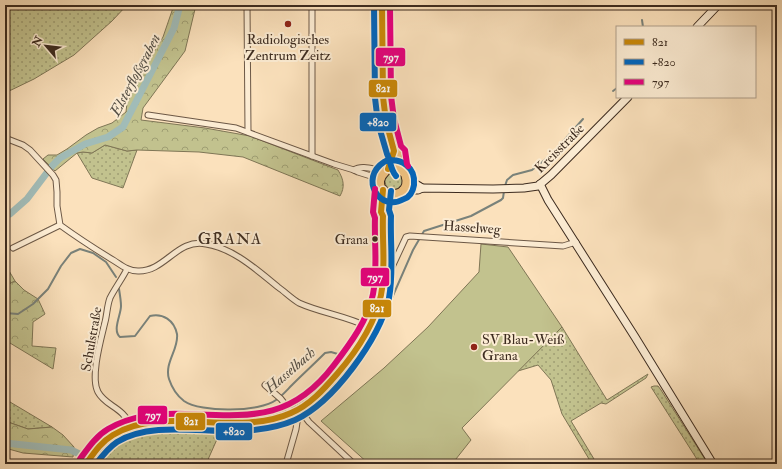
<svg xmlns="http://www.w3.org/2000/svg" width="782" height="469" viewBox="0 0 782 469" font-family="'IM FELL Double Pica',serif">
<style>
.grass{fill:url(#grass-dots);stroke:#7f7656}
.forest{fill:url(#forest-crowns);stroke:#7f7656}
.pitch{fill:#c2c28e;stroke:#7f7656}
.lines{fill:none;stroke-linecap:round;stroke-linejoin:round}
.stream{stroke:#79827b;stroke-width:2}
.canal{stroke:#a1bcb8;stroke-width:7}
.street-casing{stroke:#6c5846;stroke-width:7}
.secondary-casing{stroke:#3c2b1f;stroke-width:9}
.primary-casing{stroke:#3c2b1f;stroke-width:10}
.street{stroke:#fcecd3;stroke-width:5}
.secondary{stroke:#fcecd3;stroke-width:7}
.primary{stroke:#eec07e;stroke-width:8}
.bus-1-casing{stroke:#fcecd3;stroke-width:9}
.bus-2-casing{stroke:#fcecd3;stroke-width:9}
.bus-3-casing{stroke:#fcecd3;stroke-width:9}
.bus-1{stroke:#c88708;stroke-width:6}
.bus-2{stroke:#0065bd;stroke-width:6}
.bus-3{stroke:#e5007d;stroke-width:6}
.poi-dot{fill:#8f2418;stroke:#fcecd3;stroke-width:1.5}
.bus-dot{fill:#3c2b1f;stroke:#fcecd3;stroke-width:1.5}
.labels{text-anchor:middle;stroke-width:4;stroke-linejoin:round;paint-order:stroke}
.bus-label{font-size:13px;fill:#3c2b1f;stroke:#fcecd3;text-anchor:end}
.poi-label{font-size:14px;fill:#3c2b1f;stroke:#fcecd3}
.street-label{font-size:14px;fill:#3c2b1f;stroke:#fcecd3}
.water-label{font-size:15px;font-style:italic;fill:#554f45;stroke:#fcecd3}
.quarter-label{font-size:16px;letter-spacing:1px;fill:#3c2b1f;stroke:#fcecd3}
.line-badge{stroke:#fcecd3;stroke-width:1.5}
.badge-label{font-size:11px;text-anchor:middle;font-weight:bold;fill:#fff}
</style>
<defs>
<pattern id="grass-dots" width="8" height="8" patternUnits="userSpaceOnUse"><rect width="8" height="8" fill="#c2c28e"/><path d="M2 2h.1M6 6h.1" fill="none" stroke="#9f9e73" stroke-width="1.8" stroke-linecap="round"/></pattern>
<pattern id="forest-crowns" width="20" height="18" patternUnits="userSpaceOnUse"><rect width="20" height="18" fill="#c2c28e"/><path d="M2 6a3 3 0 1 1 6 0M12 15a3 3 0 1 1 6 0" fill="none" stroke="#9f9e73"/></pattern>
</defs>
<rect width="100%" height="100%" fill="#fbe1bc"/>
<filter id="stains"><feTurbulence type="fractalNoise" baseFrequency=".005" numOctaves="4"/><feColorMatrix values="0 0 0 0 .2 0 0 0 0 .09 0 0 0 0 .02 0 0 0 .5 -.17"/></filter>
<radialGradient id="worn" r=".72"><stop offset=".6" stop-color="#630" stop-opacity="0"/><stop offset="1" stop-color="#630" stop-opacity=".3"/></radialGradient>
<g class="grass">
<polygon points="5,5 127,5 112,21 74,55 34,79 5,93"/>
<polygon points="105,145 127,151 137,150 123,188 92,178 77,153 83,152 92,153"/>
<circle cx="394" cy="181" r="9"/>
<polygon points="5,264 15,281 5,286"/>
<polygon points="562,327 607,400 648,374 646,378 606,404 601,403 571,421 597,464 592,464 562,414 551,380 538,365 518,371"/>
<polygon points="654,386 658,386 661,390 708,464 700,464 651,387"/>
<polygon points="5,399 52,427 28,429 5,421"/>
<path d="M163,425L190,426L222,428L206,464H94C98,457 103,446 110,441C125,430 145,427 163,425Z"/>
</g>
<g class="forest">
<path d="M174,5H196L185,51L143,108L141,120L205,128L250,136L338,170C344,180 345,187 340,196L243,157L199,152L137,150L127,151L105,145L92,153L83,152L77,153L55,171L43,159L48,155H57L67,149L86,135L98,128L112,123L126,112L127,103L155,50L163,37Z"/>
<polygon points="15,281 24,290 38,299 45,314 33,322 32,346 56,348 53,369 5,340 5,286"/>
<polygon points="5,421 28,429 52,427 63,435 74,447 73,457 23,453 5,448"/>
</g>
<polygon class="pitch" points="481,244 508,247 562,327 462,428 471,440 452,464 369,464 321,421 384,368 428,327 479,272"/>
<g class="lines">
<g class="stream">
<polyline points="642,20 643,27"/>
<polyline points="613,91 617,88"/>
<polyline points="505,186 507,180 513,175 532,170 552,154 583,119"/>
<path d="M119,289C120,295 121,301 121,306C121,315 112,330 120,337L135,336L150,316C163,313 174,320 177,334C179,349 164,363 169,379C172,388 176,395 184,401C201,413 260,412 276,400C282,396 287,390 292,385C303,374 314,364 325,353L331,352L348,357"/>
<polyline points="5,313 18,314 33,304 48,289 61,266 71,253 80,249 93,253 106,262 116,277"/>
<polyline points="352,358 358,360 374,339 413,250 424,231 471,216 501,200 503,198 504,191"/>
</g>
<g class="canal">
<polyline points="5,213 10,214 27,199 52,166 60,158 85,144 108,137 123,127 174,28 180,5"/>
<polyline points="5,443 71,450 100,464"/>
</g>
<g class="street-casing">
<g id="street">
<polyline points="247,5 248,132"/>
<polyline points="312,5 312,156"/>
<polyline points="148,115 236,128 334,164 354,170 358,172 374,177 380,183"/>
<path d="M5,138L23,145L30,150L53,175L56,180L57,192V206L60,225C78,238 95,249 113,260C121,265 128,271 138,271C165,272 177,238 206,244C233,248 257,270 278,287C285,292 292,299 299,303C321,313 347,316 368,327"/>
<path d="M354,170C363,164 376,171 385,171"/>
<polyline points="13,248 60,225"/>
<path d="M127,269C122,279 115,288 110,298C107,306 107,315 105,322C101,339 90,377 98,392C106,407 123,406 131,427"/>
<polyline points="382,269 392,267 406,237 410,236 563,246 576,242"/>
<polyline points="265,385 281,399 291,412"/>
<polyline points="299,409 309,422 354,464"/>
<polyline points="286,464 296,429 299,409"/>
</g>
</g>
<g class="secondary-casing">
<g id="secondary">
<polyline points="697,27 718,5"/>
<path d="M406,178C411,183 417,184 422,188"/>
<polyline points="540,184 548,200 635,337 713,464"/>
<polyline points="403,190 418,190 422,188 493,189 524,188 538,186 551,175 628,97"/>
</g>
</g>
<g class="primary-casing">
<g id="primary">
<polyline points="382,5 383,97 386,121 394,151 397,153 399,167 402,171"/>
<path d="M388,169H399L405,174C414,198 379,201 380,181C381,173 387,172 390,166C392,161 391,156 394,151"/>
<polyline points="383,215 388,203 395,195"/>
<path d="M86,464C116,413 163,422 213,423C239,424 267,423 291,413C311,404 325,389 339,372C355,351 376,321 381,295C385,272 382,240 383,216L381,212L383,190"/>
</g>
</g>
<use href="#street" class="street"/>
<use href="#secondary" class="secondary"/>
<use href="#primary" class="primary"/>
<g class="bus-1-casing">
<g id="bus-1">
<polyline points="382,5 383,97 386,121 394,151 388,169"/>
<path d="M86,464C94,453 101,442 113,435C164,404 235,438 291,413C310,405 324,389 337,374C356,352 375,324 381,295C386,269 382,242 383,216L381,212L383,190"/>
</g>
</g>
<g class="bus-2-casing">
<g id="bus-2">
<path d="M374,5L375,98L378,123L387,154C391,161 390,169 396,176"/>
<path d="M384,162C359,178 379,213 404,199C410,197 413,191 414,185C416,167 401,158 386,161"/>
<path d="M96,464C102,456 108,448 117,442C151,421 203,433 242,431C260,430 279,427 295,420C334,402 379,339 389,298C394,272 390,243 391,216L389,210L391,191"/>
</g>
</g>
<g class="bus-3-casing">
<g id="bus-3">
<polyline points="390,5 391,96 394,119 401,146 405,150 407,164 408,166"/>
<path d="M80,459C88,448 96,436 108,429C132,415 158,413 185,414C249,416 291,422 334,365C350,344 368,320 373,294C378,269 374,243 375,218L373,212L375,189"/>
</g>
</g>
<use href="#bus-1" class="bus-1"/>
<use href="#bus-2" class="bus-2"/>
<use href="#bus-3" class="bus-3"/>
</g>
<g class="poi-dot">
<circle cx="288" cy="24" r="4"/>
<circle cx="474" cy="347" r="4"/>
</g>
<circle class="bus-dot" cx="375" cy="239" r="3.5"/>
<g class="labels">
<g class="bus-label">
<text x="368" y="244">Grana</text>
</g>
<g class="poi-label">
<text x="288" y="44">Radiologisches<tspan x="288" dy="16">Zentrum Zeitz</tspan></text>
<text x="482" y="344" text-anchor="start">SV Blau-Weiß<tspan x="482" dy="16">Grana</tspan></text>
</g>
<g class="street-label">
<text transform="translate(559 148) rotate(-45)" y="5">Kreisstraße</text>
<text transform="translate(472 227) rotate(4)" y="5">Hasselweg</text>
<text transform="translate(91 339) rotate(-80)" y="5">Schulstraße</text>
</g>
<g class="water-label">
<text transform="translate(135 75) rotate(-62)" y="5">Elsterfloßgraben</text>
<text transform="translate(290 370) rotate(-41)" y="5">Hasselbach</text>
</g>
<g class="quarter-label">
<text x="230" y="244">GRANA</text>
</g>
</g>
<g class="line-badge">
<rect x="375" y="47" width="31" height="20" rx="4" fill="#e5007d"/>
<rect x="368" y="79" width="30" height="19" rx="4" fill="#c88708"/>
<rect x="359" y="112" width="38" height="20" rx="4" fill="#0065bd"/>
<rect x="360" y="267" width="30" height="20" rx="4" fill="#e5007d"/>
<rect x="362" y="299" width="30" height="19" rx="4" fill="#c88708"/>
<rect x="137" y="405" width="31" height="20" rx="4" fill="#e5007d"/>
<rect x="175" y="412" width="31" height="19" rx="4" fill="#c88708"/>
<rect x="215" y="422" width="38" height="19" rx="4" fill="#0065bd"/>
</g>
<g class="badge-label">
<text x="391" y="61">797</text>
<text x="383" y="92">821</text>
<text x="378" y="126">+820</text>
<text x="375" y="281">797</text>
<text x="377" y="312">821</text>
<text x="153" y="419">797</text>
<text x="191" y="425">821</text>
<text x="234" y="435">+820</text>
</g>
<rect width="782" height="469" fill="none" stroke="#fbe1bc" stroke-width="20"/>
<rect x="6" y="6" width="770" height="457" fill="none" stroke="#3c2b1f" stroke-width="2"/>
<rect x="10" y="10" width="762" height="449" fill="none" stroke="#3c2b1f"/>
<rect x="616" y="26" width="140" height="72" fill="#fcecd3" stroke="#af9f8b"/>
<rect x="624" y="39" width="20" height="6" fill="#c88708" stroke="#af9f8b"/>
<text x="652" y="46" font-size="12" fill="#3c2b1f">821</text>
<rect x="624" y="59" width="20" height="6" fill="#0065bd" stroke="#af9f8b"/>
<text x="652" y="66" font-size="12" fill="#3c2b1f">+820</text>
<rect x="624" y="79" width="20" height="6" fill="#e5007d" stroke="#af9f8b"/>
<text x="652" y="86" font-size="12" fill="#3c2b1f">797</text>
<g transform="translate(46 46) rotate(298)" stroke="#fcecd3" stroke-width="3" paint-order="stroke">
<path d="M0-3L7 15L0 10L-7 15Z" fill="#3c2b1f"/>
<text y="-6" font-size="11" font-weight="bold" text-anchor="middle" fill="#3c2b1f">N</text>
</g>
<rect width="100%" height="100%" filter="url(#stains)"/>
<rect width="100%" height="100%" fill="url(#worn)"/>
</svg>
